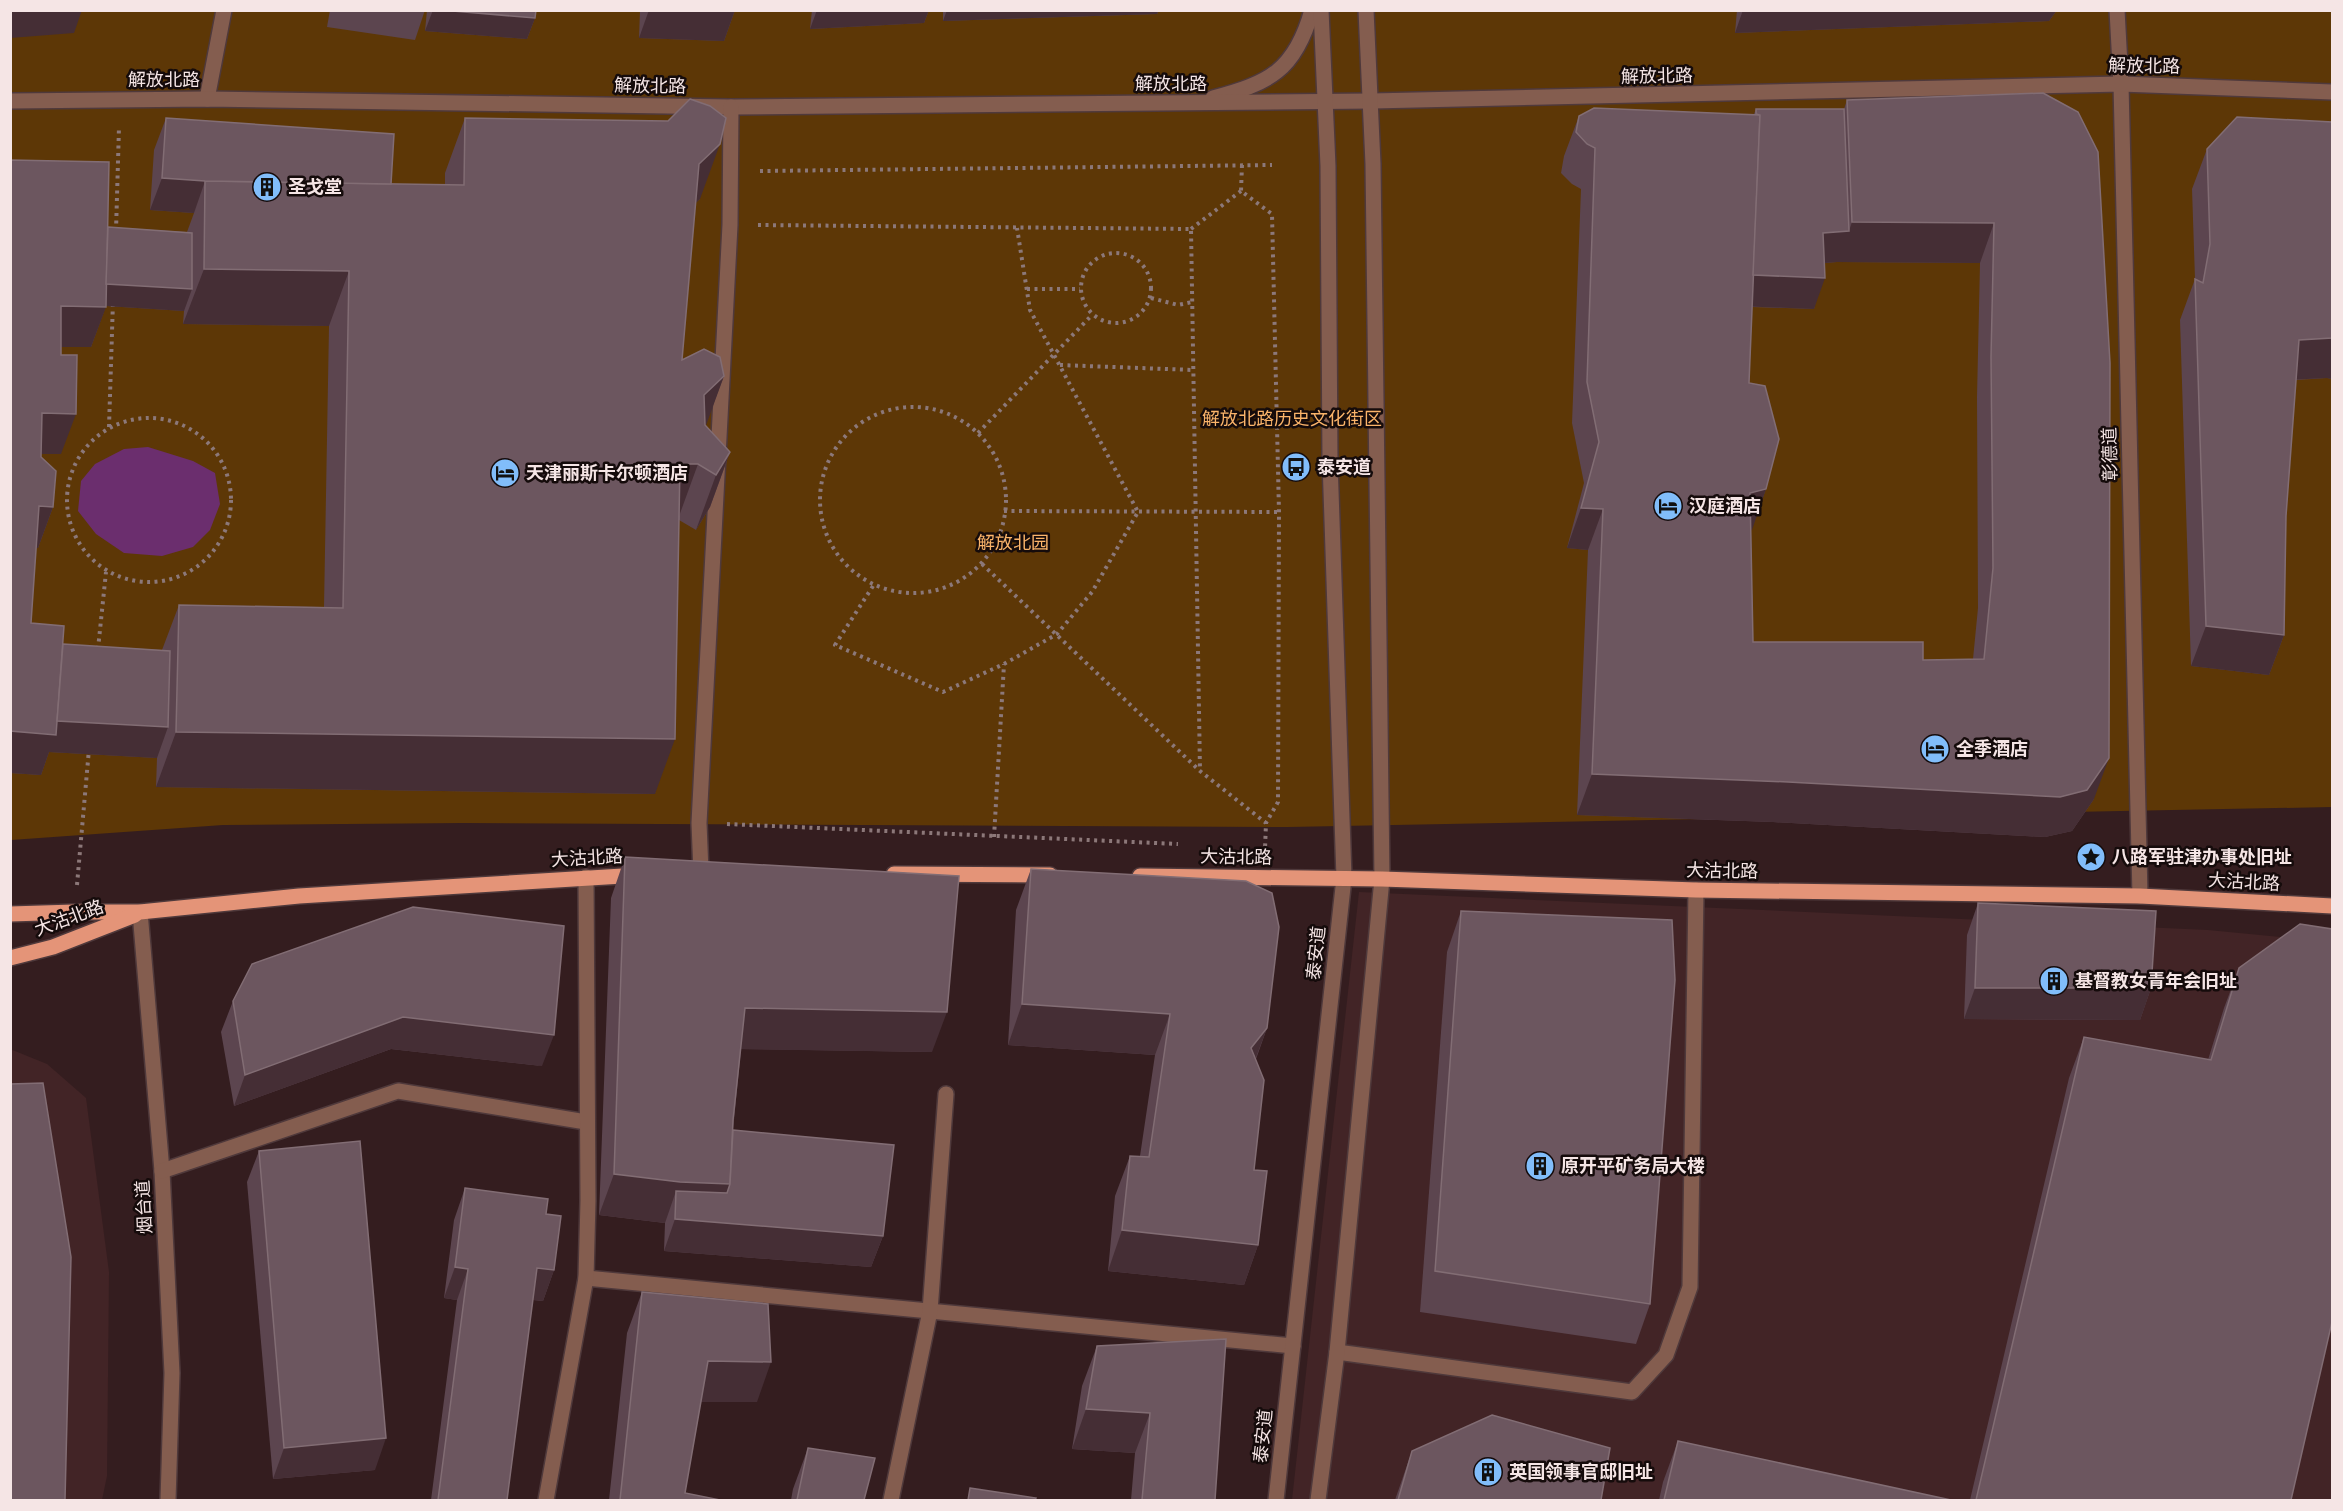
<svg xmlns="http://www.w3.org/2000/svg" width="2343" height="1511" viewBox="0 0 2343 1511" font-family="Inter,'Noto Sans SC',sans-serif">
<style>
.built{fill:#422426}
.green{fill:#5d3706}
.water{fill:#6b2e6e}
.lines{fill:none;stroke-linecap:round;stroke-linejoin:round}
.minor-casing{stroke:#4f393b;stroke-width:18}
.major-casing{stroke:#4f393b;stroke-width:18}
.path{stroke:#8c7879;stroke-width:4;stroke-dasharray:3 4.5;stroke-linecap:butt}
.minor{stroke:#845d4f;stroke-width:15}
.major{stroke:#e49478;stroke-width:15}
.wall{fill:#5c454f;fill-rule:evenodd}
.shaded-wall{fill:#452e35}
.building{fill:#6c565f;stroke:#826d74;stroke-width:1.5}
.labels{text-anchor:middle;stroke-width:5;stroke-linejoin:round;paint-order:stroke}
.street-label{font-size:18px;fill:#f5e5e5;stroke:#150b0b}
.poi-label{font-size:18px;font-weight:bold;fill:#f5e5e5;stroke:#150b0b;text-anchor:start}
.park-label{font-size:18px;fill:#fbb46a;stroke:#150b0b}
</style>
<rect width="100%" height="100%" fill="#341d1f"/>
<g class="built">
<polygon points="1359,892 2208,930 2332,942 2332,1500 1292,1500"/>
<polygon points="10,1049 47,1064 86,1098 109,1272 107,1476 102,1500 11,1500"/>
</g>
<polygon class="green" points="11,11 2332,11 2332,807 1288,827 463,823 223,825 11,840"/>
<polygon class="water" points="148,447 193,461 215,473 220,504 210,530 193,547 162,556 124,553 96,534 78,511 81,481 95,464 124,449"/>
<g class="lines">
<g class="minor-casing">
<g id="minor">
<polyline points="2117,10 2121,84 2140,896"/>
<path d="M1213,98C1269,83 1295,71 1312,10"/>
<polyline points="207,99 224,10"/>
<polyline points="10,101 207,99 731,107 1372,101 2121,84 2332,92"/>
<polyline points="701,872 699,823 730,225 731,107"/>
<polyline points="140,912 162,1171 172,1373 168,1500"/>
<polyline points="162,1171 398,1091 586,1122"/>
<polyline points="586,1278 1293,1346"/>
<polyline points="1337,1352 1632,1392 1666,1355 1690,1287 1696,890"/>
<polyline points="546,1500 586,1278 588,1201 586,877"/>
<polyline points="891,1500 930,1311 946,1094"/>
<polyline points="1276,1500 1344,878 1330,461 1328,166 1321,10"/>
<polyline points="1318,1500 1337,1352 1382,879 1373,164 1366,10"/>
</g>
</g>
<g class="major-casing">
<g id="major">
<polyline points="894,874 1050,875"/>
<polyline points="1140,876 1382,879 1696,890 2140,896 2332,906"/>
<polyline points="10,914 74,912 140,912 299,896 639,875"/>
<polyline points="10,958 53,947 135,915"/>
</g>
</g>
<g class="path">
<polyline points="1242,165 1241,191 1272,214 1279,512 1278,802 1266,823"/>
<polyline points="760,171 1272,165"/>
<polyline points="758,225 1191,229 1200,771"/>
<polyline points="1191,229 1241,191"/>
<polyline points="116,231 119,127"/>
<circle cx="1116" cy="288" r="35"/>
<polyline points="1027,289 1080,289"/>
<polyline points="1151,298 1178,305 1192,302"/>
<polyline points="1060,365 1193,370"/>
<circle cx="913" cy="500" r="93"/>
<circle cx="149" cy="500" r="82"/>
<polyline points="109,427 113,301"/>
<polyline points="978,433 1092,315"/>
<polyline points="1004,511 1279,512"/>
<polyline points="982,564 1200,771 1266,823 1265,849"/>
<polyline points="873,586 835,645 943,692 1004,664 1057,634 1092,592 1138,512 1030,310 1017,228"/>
<polyline points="98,649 106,572"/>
<polyline points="727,824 1178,844"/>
<polyline points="994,837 1004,664"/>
<polyline points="77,885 89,749"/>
</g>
<use href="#minor" class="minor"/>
<use href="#major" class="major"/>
</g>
<g class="wall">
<polygon points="330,10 425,10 415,40 327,27"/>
<polygon points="427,10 536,10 535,18 527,39 425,31"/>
<polygon points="640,10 735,10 724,41 639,38"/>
<polygon points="812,10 929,10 924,23 810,29"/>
<polygon points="943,10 1159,10 1157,14 943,21"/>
<polygon points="1737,10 2057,10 2049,21 1735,33"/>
<path d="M2043,93L2094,799L2072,831L2045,837L1773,822L1577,815L1588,550L1567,548L1584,483L1572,423L1581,189L1572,184L1561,173L1564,156L1579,116L1754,114L1756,109H1844L1847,100ZM1837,262L1980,263L1977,397L1978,608L1973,659L1923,660L1753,642L1751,530L1766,489L1749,383L1752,307L1814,309L1825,263Z"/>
<path d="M166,118L391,184L445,185V173L465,118L700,199L695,203L682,360L724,376L705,426L730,452L710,507L696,530L679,520L655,794L156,787L157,758L49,752L41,775L10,773V160L108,227L187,232L194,213L150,210L154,150ZM106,306L184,311L183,324L329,326L324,607L179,605L162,650L63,644L31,623L36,547L38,548L53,507L41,457V454H61V347H91Z"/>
<polygon points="2332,122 2332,379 2327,378 2296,380 2286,516 2284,635 2269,675 2191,666 2180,320 2195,279 2192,189 2207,149"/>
<polygon points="625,857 932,1052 741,1049 733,1130 883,1236 871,1267 664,1251 665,1223 599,1215 611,898"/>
<polygon points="1031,869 1267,1028 1256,1059 1254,1170 1258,1245 1244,1285 1108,1271 1115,1196 1130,1156 1140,1156 1155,1055 1008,1045 1016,910"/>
<polygon points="1978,903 2151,988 2140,1020 1964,1019 1967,935"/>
<polygon points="1461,911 1650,1304 1636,1344 1420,1312 1447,952"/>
<polygon points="2239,968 2291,1500 1970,1500 2069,1078 2084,1037 2208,1060 2224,1008"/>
<polygon points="233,1001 542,1066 391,1049 234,1106 221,1032"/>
<polygon points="259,1151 375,1470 273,1479 247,1182"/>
<polygon points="465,1188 546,1214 554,1270 543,1301 533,1300 507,1500 431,1500 457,1300 444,1298 454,1220"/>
<polygon points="642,1292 757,1402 701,1402 685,1493 720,1500 609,1500 627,1333"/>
<polygon points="1226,1339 1215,1500 1131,1500 1135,1453 1072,1449 1082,1386 1097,1346"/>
<polygon points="1678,1441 1951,1500 1659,1500 1663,1482"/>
<polygon points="808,1448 864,1500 791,1500 793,1489"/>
<polygon points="1412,1451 1601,1500 1395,1500"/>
</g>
<g class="shaded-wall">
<polygon points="10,10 82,10 74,33 10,38"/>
<polygon points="433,10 441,10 535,18 527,39 425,31"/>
<polygon points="649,10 735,10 724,41 639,38"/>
<polygon points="817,10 929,10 924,23 810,29"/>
<polygon points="947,10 1159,10 1157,14 943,21"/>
<polygon points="1743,10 2057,10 2049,21 1735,33"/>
<polygon points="720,144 700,199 679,219 699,164"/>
<polygon points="162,178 205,181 194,213 150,210"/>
<polygon points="1852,222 1994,223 1980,263 1837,262 1812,264 1823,233 1849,231"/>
<polygon points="204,269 349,271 329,326 183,324"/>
<polygon points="1751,275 1825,278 1814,309 1739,306"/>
<polygon points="98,283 192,289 184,311 91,305"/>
<polygon points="61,306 106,307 91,347 47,347"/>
<polygon points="2332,338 2332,379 2327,378 2285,380 2299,340"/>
<polygon points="724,376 704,431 704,395"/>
<polygon points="42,413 76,414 61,454 27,454"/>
<polygon points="730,452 710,507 696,530 716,475"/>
<polygon points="680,464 698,464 678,519"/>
<polygon points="1766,489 1752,530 1735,533 1750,493"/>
<polygon points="39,506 53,507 38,548 24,547"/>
<polygon points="1581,508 1603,509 1588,550 1567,548"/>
<polygon points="2206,626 2284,635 2269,675 2191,666"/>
<polygon points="55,720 168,727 157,758 49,752 41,775 10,773 10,731"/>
<polygon points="176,732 675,739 655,794 156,787"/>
<polygon points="2109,758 2094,799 2072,831 2045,837 1773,822 1577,815 1592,774 1788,782"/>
<polygon points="1975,988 2151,988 2140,1020 1964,1019"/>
<polygon points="1022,1004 1170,1014 1155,1055 1008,1045"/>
<polygon points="745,1008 947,1012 932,1052 731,1049"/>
<polygon points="403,1017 554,1035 542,1066 391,1049 234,1106 245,1075"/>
<polygon points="1267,1028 1252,1068 1251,1048"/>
<polygon points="614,1174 730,1184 883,1236 871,1267 664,1251 675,1219 676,1191 665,1223 599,1215"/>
<polygon points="1122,1230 1258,1245 1244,1285 1108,1271"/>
<polygon points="455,1267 468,1269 457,1300 444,1298"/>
<polygon points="537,1268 554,1270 543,1301 526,1299"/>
<polygon points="708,1361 771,1362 757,1402 694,1402"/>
<polygon points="1086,1409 1150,1413 1135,1453 1072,1449"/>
<polygon points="386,1438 375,1470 273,1479 284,1448"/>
</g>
<g class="building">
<polygon points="441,10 536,10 535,18"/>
<polygon points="2043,93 2078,112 2098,152 2110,363 2109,758 2087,790 2060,797 1788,782 1592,774 1603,509 1581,508 1599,442 1587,382 1595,148 1587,144 1576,132 1579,116 1594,108 1760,115 1749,383 1765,386 1779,439 1766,489 1750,493 1753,642 1923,642 1923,660 1984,659 1993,568 1991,357 1994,223 1852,222 1847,100"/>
<polygon points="690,99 710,106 726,118 720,144 699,164 682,360 704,349 720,357 724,376 704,395 705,425 730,452 716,475 698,464 680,464 675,739 176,732 179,605 343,608 349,271 204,269 205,181 464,185 465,118 668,121"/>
<polygon points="1756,109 1844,109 1849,231 1823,233 1825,278 1753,275 1760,115 1756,114"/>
<polygon points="2237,117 2332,122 2332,338 2299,340 2286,516 2284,635 2206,626 2195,279 2203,283 2210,244 2207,149"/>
<polygon points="166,118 394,134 391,184 205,181 162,178"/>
<polygon points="10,160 109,162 106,307 61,306 61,355 77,355 76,414 42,413 41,457 56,471 53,507 39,506 31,623 64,626 56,735 10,731"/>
<polygon points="108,227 192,233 192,289 106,284"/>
<polygon points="63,644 170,651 168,727 57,721"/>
<polygon points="625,857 959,876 947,1012 745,1008 733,1120 730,1184 680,1182 614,1174"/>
<polygon points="1031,869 1246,881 1272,893 1279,927 1267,1028 1251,1048 1264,1080 1254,1170 1267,1171 1258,1245 1122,1230 1130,1156 1149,1157 1170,1014 1022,1004"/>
<polygon points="1978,903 2156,911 2151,988 1975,988"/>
<polygon points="413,907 564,926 554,1035 403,1017 245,1075 233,1001 252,964"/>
<polygon points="1461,911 1672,920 1675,980 1650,1304 1435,1271"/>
<polygon points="2300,924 2332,929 2332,1322 2291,1500 1976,1500 2084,1037 2211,1060 2239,968"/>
<polygon points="43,1083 71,1257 65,1500 10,1500 10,1084"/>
<polygon points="733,1130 894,1145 883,1236 675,1219 676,1191 727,1193 730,1184"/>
<polygon points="360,1141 386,1438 284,1448 259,1151"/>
<polygon points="465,1188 548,1199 546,1214 561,1216 554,1270 537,1268 507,1500 438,1500 468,1269 455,1267"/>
<polygon points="642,1292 768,1304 771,1362 708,1361 685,1493 720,1500 620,1500"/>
<polygon points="1226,1339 1215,1500 1142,1500 1150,1413 1086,1409 1097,1346"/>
<polygon points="1492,1415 1610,1448 1601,1500 1398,1500 1412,1451"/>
<polygon points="1678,1441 1951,1500 1664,1500"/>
<polygon points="808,1448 875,1458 864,1500 797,1500"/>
<polygon points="970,1488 1036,1498 1035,1500 968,1500"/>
</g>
<defs>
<g id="building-disc" transform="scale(1.5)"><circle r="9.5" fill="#81bdfa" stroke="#150b0b"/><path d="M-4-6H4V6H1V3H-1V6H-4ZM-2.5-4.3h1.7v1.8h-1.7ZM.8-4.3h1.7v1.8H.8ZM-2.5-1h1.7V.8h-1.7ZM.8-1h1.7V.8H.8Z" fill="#111"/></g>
<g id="bus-disc" transform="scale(1.5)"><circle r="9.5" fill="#81bdfa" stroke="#150b0b"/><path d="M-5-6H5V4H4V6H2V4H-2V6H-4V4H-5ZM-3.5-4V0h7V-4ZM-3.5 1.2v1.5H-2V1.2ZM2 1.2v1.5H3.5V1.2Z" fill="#111"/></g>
<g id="hotel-disc" transform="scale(1.5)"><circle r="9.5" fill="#81bdfa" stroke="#150b0b"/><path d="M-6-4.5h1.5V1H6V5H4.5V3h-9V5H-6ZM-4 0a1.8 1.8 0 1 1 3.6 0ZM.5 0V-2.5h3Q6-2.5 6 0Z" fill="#111"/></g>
<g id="sight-disc" transform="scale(1.5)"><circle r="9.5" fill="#81bdfa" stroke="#150b0b"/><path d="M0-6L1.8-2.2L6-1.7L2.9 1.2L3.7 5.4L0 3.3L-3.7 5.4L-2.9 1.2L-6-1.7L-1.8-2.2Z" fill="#111"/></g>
</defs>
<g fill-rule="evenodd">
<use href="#building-disc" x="267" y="187"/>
<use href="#bus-disc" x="1296" y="467"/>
<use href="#hotel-disc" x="505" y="473"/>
<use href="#hotel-disc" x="1668" y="506"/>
<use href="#hotel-disc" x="1935" y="749"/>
<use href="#sight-disc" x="2091" y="857"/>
<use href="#building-disc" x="2054" y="981"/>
<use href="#building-disc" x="1540" y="1166"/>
<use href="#building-disc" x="1488" y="1472"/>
</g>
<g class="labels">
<g class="street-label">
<text transform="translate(2144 66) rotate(1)" y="6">解放北路</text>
<text transform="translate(1657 76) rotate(-1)" y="6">解放北路</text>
<text x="164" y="86">解放北路</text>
<text x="1171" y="90">解放北路</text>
<text transform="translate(650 86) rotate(1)" y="6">解放北路</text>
<text transform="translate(2110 454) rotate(-91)" y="6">彰德道</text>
<text transform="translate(1236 857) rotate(1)" y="6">大沽北路</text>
<text transform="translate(587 858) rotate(-3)" y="6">大沽北路</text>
<text transform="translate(1722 871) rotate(1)" y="6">大沽北路</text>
<text transform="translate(2244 882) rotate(3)" y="6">大沽北路</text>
<text transform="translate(69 918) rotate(-20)" y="6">大沽北路</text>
<text transform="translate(1316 953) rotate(-84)" y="6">泰安道</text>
<text transform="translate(144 1207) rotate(-93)" y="6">烟台道</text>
<text transform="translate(1263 1436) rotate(-84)" y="6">泰安道</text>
</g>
<g class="poi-label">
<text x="288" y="193">圣戈堂</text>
<text x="1317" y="473">泰安道</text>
<text x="526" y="479">天津丽斯卡尔顿酒店</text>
<text x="1689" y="512">汉庭酒店</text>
<text x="1956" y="755">全季酒店</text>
<text x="2112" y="863">八路军驻津办事处旧址</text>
<text x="2075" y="987">基督教女青年会旧址</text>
<text x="1561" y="1172">原开平矿务局大楼</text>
<text x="1509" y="1478">英国领事官邸旧址</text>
</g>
<g class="park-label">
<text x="1292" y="425">解放北路历史文化街区</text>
<text x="1013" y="549">解放北园</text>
</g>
</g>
<rect width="2343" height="1511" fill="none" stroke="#f5e5e5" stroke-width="24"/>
</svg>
